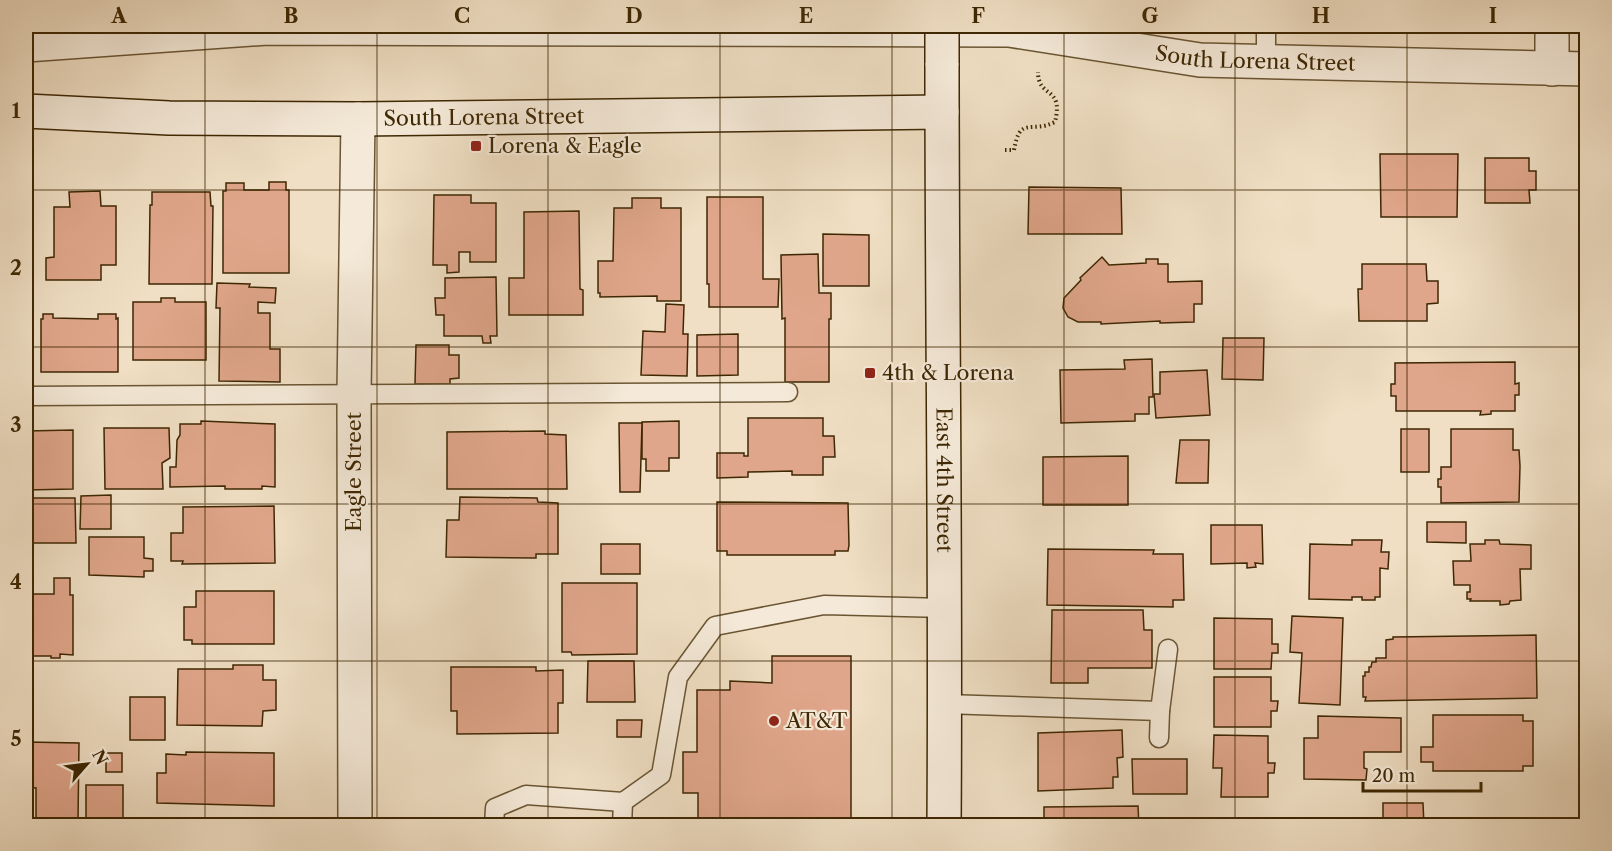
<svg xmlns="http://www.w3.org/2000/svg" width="1612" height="851" viewBox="0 0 1612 851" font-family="'Libre Caslon Text',serif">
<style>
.building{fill:#e0a68b;stroke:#3e2703;stroke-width:1.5}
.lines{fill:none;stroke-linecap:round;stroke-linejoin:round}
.service-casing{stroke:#6a5533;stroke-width:21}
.minor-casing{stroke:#6a5533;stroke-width:36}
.tertiary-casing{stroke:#6a5533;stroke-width:36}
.secondary-casing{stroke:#3e2703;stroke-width:36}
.path{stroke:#3e2703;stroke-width:4;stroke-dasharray:1.5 3;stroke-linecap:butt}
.service{stroke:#f5ead9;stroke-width:18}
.minor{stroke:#f5ead9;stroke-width:33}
.tertiary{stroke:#f5ead9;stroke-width:33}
.secondary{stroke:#f5ead9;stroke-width:33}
.secondary-bridge-casing{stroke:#3e2703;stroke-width:36;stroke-linecap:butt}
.secondary-bridge{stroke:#f5ead9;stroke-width:33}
.grid{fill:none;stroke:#3e2703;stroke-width:1.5;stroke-opacity:0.55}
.poi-dot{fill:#8f2418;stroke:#f5ead9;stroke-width:2}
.labels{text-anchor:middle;stroke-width:4.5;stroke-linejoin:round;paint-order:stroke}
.street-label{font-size:21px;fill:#3e2703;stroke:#f5ead9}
.poi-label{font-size:21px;fill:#3e2703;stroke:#f5ead9;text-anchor:start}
.neatline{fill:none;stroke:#3e2703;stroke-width:2}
.grid-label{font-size:20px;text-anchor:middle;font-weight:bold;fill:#3e2703}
</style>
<rect width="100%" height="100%" fill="#f0dfc4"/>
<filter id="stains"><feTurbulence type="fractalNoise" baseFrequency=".00333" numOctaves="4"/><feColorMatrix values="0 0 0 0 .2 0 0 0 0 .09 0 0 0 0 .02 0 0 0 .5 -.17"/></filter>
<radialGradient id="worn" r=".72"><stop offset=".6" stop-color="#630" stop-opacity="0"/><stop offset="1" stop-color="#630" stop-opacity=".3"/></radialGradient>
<g class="building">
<polygon points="1380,154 1458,154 1457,217 1381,217"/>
<polygon points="1485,158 1529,158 1529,171 1536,171 1536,190 1529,190 1530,203 1485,203"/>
<polygon points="269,182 286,182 286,190 289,190 289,273 223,273 223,191 226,191 226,183 244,183 244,190 269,190"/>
<polygon points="1029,187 1121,188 1122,234 1028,234"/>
<polygon points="100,191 101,206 116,206 116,265 101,265 101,280 46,280 46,258 54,257 54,207 70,207 69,192"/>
<polygon points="152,192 210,192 211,206 213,206 212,284 149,284 150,205 152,205"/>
<polygon points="434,195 471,195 471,203 496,203 496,262 470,262 470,252 459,252 459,272 447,273 447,265 433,265"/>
<polygon points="707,197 763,197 763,279 779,279 778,307 709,307 709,284 707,284"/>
<polygon points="632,198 661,198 661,208 681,208 681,301 657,301 657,296 600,297 600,293 598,293 598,261 613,261 614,208 632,208"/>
<polygon points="579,211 580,289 583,290 583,315 509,315 509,278 524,278 524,212"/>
<polygon points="823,234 869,235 869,286 823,286"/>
<polygon points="818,254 819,293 831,293 831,319 829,319 829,382 785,382 785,318 782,319 781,255"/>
<polygon points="1102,257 1109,265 1146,263 1146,259 1158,259 1158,264 1168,264 1168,282 1202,281 1202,304 1194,304 1194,322 1160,323 1160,321 1101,324 1101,322 1078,322 1068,317 1063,308 1064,298 1081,280 1080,278"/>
<polygon points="1362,264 1426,264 1427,281 1438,281 1438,303 1427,304 1427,321 1359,321 1358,289 1362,289"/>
<polygon points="496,277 497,336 490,336 491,343 483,343 482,336 444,336 444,315 436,315 435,298 445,298 445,278"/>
<polygon points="217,283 250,284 249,287 276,288 275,303 258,302 258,313 270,313 270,349 280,349 280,382 219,381 220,308 216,308"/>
<polygon points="161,298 175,298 175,302 206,302 206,360 133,360 133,302 161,302"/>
<polygon points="666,304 684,305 683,334 688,334 687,376 641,375 643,331 665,332"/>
<polygon points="43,314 53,314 53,318 98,319 98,314 116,314 116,319 118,318 118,372 41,372 41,319 43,319"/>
<polygon points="738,334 738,375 697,376 697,335"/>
<polygon points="1223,338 1264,338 1263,380 1222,379"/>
<polygon points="416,345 449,345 449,355 459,355 459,378 450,379 450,384 415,384"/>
<polygon points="1152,359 1153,397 1149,397 1149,414 1135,414 1135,421 1061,423 1060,370 1125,369 1124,360"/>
<polygon points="1515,362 1515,384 1519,383 1519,395 1515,395 1515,411 1491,411 1491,414 1480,415 1481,411 1396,411 1396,396 1391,396 1391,384 1395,384 1395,363"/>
<polygon points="1207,370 1210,415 1156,418 1154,394 1160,394 1160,372"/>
<polygon points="748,418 823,418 823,436 834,436 835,457 823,457 823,475 792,475 792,471 748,472 748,477 717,478 717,453 744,453 744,456 748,456"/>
<polygon points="201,421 275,424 275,487 262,486 262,489 225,489 225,486 170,487 170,467 176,467 177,440 180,435 180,424 201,424"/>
<polygon points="679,421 679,458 669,458 669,471 646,471 646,459 642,459 642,422"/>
<polygon points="619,423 642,423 640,492 620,492"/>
<polygon points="104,428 169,428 170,458 162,463 163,489 105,489"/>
<rect x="1401" y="429" width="28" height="43"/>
<polygon points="1451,429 1513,429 1513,450 1519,450 1520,466 1519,502 1441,503 1441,487 1438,487 1438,479 1441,479 1441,467 1451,467"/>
<polygon points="73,430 73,489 26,490 26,431"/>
<polygon points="545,431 545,434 566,435 567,489 447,489 447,432"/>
<polygon points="1180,440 1209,440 1208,483 1176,483"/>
<polygon points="1128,456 1128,505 1043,505 1043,457"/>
<polygon points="111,495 111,529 80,529 81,496"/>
<polygon points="460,497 537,498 538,502 558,503 558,554 536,554 536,558 446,557 447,520 459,520"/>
<polygon points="26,498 75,498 76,543 26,543"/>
<polygon points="717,502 848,503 849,545 848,551 835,551 835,555 727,555 727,551 717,551"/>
<polygon points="274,506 275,563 182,564 183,561 171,561 171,533 183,533 183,507"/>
<polygon points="1427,522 1466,522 1466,543 1427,542"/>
<polygon points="1211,525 1262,525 1263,564 1255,563 1256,567 1247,568 1247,563 1211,564"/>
<polygon points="89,537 144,537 144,558 153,559 153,571 144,571 144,577 89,575"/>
<polygon points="1352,540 1382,540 1381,552 1389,552 1388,569 1380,568 1380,597 1375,597 1375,600 1362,600 1362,597 1352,597 1352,600 1309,599 1310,544 1352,545"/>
<polygon points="1485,540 1499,540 1500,544 1531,545 1531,569 1520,569 1521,600 1510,601 1509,604 1500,605 1500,601 1470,601 1471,599 1467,599 1467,592 1470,592 1470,585 1454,585 1453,561 1471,561 1470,544 1485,544"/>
<rect x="601" y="544" width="39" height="30"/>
<polygon points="1048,549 1154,550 1153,554 1183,554 1184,600 1173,600 1173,607 1047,605"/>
<polygon points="54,578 70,578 70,595 73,595 73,655 60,654 60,658 51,658 51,656 26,656 26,594 54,594"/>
<polygon points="562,583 637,583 637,654 572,655 571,652 562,652"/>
<polygon points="196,591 274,591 274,644 192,644 192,640 184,640 184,607 196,607"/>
<polygon points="1052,610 1143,610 1144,630 1152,630 1152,668 1088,668 1088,683 1051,683"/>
<polygon points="1292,616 1343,618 1340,705 1299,703 1302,653 1290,652"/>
<polygon points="1214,618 1272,619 1272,644 1278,644 1278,653 1272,653 1271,669 1214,669"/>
<polygon points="1536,635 1537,698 1365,701 1366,697 1363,697 1363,676 1365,676 1365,672 1369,672 1369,667 1371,667 1372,662 1376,662 1376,658 1386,658 1386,640 1393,639 1393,637"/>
<polygon points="772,656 851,656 851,826 698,826 698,793 683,793 683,752 697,752 697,690 730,690 730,681 772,683"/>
<polygon points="588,661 634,661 635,702 587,702"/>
<polygon points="233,665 263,665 263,680 276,680 276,710 263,711 262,726 177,725 178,669 233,669"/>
<polygon points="451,667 536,667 536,671 563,670 563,703 558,703 558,733 457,734 457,711 451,711"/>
<polygon points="1214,677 1271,677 1271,701 1278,701 1277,711 1271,711 1271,727 1214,727"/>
<rect x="130" y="697" width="35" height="43"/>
<polygon points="1433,715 1523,715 1523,721 1533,721 1533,766 1523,766 1523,771 1433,771 1433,762 1421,762 1421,747 1433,747"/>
<polygon points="1318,716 1401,718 1401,752 1364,752 1364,768 1367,769 1366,780 1304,779 1304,738 1318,738"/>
<polygon points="617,720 642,720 641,737 617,737"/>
<polygon points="1122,730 1123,757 1117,758 1118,777 1113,777 1113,788 1038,791 1038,733"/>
<polygon points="1214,735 1268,736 1268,763 1275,763 1274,773 1268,773 1268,797 1221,797 1222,768 1213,768"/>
<polygon points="26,742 79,743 78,821 36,822 36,788 26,787"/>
<polygon points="186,752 274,753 274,806 157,803 157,773 166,773 166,754 186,755"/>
<rect x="106" y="753" width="16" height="19"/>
<polygon points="1132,759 1187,759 1187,794 1133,794"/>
<polygon points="86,785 123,785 123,820 86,819"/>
<polygon points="1383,803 1423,803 1424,826 1383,826"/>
<polygon points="1138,806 1139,826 1044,826 1044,807"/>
</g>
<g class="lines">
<g class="service-casing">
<g id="service">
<polyline points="1266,26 1266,62"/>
<polyline points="26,396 788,392"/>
<polyline points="945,704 1160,711 1168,649"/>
<polyline points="1159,738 1160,711"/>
<polyline points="494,826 495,808 526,795 623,802 661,775 678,677 715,626 824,605 945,608"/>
<polyline points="622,826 623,802"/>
</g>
</g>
<g class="minor-casing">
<g id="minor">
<polyline points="1552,69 1552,26"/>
<polyline points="355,826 354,394 358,119"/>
</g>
</g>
<g class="tertiary-casing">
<g id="tertiary">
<path id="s1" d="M26,45L267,28L1009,30L1200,60L1586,69"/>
</g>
</g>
<g class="secondary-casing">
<g id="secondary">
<path id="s2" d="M942,63C942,317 946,571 944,826"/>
<path id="s3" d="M26,111L169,118L358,119L942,112"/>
</g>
</g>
<path class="path" d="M1005,150H1014C1020,115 1031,134 1055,122C1064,85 1038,99 1038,72"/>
<use href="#service" class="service"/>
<use href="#minor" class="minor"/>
<use href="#tertiary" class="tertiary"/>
<use href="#secondary" class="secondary"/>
<g class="secondary-bridge-casing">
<polyline id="secondary-bridge" points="942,26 942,63"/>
</g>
<use href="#secondary-bridge" class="secondary-bridge"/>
</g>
<path class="grid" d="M205,26V826M377,26V826M548,26V826M720,26V826M892,26V826M1064,26V826M1235,26V826M1407,26V826M26,190H1586M26,347H1586M26,504H1586M26,661H1586"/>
<g class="poi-dot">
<rect x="470" y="140" width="12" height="12" rx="3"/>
<rect x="864" y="367" width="12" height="12" rx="3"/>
<circle cx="774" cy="721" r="6"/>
</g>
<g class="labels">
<g class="street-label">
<text dy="7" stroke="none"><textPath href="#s1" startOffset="1232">South Lorena Street</textPath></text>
<text dy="7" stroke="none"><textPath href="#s3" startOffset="458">South Lorena Street</textPath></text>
<text transform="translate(354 472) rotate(-90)" y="7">Eagle Street</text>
<text dy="7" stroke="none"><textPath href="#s2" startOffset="417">East 4th Street</textPath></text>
</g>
<g class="poi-label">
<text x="488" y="153">Lorena &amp; Eagle</text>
<text x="882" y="380">4th &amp; Lorena</text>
<text x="786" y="728">AT&amp;T</text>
</g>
</g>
<rect width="1612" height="851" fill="none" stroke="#f0dfc4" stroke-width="66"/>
<g transform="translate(87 764) rotate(62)" stroke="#f5ead9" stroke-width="4.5" paint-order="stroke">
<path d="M0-4.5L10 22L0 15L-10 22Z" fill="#3e2703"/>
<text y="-9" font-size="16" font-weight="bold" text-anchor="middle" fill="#3e2703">N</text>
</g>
<path d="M1363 782v9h118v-9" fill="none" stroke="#3e2703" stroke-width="3"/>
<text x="1372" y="782" font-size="18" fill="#3e2703" stroke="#f5ead9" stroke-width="4.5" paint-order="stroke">20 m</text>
<rect x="33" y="33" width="1546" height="785" class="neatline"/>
<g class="grid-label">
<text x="119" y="23">A</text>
<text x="291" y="23">B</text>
<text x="462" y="23">C</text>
<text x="634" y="23">D</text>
<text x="806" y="23">E</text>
<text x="978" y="23">F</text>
<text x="1150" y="23">G</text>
<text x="1321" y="23">H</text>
<text x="1493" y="23">I</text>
<text x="16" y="118">1</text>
<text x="16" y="275">2</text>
<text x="16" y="432">3</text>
<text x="16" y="589">4</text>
<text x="16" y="746">5</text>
</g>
<rect width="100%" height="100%" filter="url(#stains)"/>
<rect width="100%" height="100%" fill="url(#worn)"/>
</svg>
